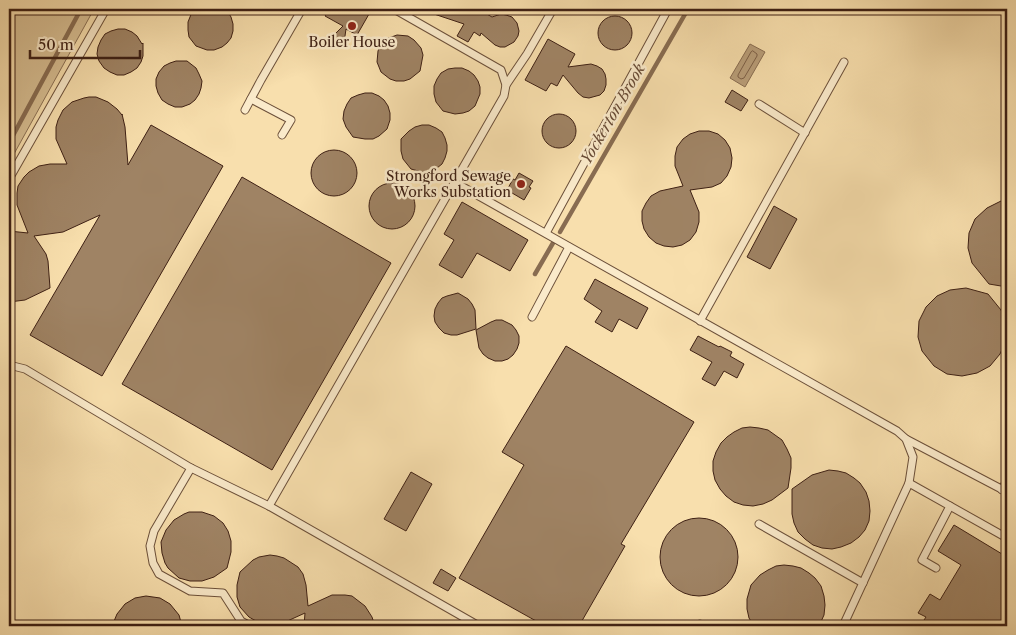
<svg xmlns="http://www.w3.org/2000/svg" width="1016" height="635" viewBox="0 0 1016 635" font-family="'Libre Caslon Text',serif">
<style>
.green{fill:#d8bf93;stroke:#8b7054}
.water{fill:#b99e79;stroke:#886c51}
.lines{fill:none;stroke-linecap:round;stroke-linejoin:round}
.shore{stroke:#7c5f46;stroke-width:1}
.stream{stroke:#886c51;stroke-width:4.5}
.building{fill:#9f8364;stroke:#3e2014}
.service-casing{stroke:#6c503a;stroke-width:9}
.service{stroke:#faeaca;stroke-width:7}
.poi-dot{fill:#8f2418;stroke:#faeaca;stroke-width:2}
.labels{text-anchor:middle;stroke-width:5;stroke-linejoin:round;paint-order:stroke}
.poi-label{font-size:14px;fill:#3e2014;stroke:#faeaca}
.water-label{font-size:15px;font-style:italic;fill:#694c37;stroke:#faeaca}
</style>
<rect width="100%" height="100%" fill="#f8dfad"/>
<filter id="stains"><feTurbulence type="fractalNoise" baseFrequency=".004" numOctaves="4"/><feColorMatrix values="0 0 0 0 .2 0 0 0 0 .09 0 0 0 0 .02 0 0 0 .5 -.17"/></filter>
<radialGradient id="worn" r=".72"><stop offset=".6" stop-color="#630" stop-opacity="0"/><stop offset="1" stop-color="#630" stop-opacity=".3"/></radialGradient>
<polygon class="green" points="9,9 94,9 9,163"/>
<polygon class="water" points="750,44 765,52 745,87 730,78"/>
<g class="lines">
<polygon class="shore" points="753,51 757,54 757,56 744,78 741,79 738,77 738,75 751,52"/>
<g class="stream">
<polyline points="9,143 81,9"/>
<polyline points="560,232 688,9"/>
<polyline points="535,274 553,243"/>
</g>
</g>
<g class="building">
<polygon points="197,9 224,9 228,12 231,17 233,24 233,31 231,38 227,43 222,47 214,50 207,50 196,46 189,37 188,30 188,22 192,12"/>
<polygon points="330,9 360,9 369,14 357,35 346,29 344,43 339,48 334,47 332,46 331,39 332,37 343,26 325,16"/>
<polygon points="425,9 478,9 492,17 501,14 506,15 512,17 517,23 519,31 518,36 514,42 505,47 500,47 495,45 481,33 480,36 474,32 468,42 457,36 464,24 425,11"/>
<circle cx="615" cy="33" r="17"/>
<polygon points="118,29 125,29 132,32 137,36 142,44 143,43 143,56 141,62 137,68 131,72 124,75 117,75 110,72 104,68 99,61 97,54 98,47 101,40 105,34 111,31"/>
<polygon points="397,35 408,36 414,40 421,48 423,55 420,71 410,79 404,81 396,81 390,79 381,72 377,62 378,51 381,44 386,39"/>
<polygon points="548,39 575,54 568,67 591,64 597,66 602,69 605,74 606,79 606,85 604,91 600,95 589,98 583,97 578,93 563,75 557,86 551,83 546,91 525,80"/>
<polygon points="176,61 187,61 196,68 199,74 202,81 201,88 199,94 195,100 190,104 182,107 175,107 168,104 162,100 158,93 156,86 156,79 159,72 164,66 170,63"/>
<polygon points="455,68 462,68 469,71 474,75 478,81 480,87 480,94 475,106 469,111 463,113 455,114 443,111 436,102 434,94 434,86 437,79 441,73 448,69"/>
<polygon points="732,90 748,100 741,111 725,102"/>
<polygon points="365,93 372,93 379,96 384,100 388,106 390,113 390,120 387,129 379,136 373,139 365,139 353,137 346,127 343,119 344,111 347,104 351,98 358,95"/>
<polygon points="89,97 96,97 108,102 117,109 122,115 122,114 125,127 128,165 151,125 223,166 102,376 30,335 100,215 63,232 34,236 46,254 48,261 50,288 25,300 9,302 9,231 28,233 17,205 17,193 18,186 24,177 29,172 39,166 50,164 67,164 56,139 56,127 58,120 63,110 72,102 84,98"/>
<circle cx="559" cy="131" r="17"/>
<polygon points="422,125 429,125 436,128 442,132 445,138 447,145 447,151 445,158 442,164 437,168 430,171 422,172 411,169 403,159 401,151 401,139 409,131 415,127"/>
<polygon points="699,131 709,131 718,134 725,140 730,148 732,158 731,167 727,176 721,183 712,187 690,190 699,212 699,222 696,232 690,240 682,245 673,247 664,246 656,243 649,237 644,229 642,221 642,211 646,203 651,196 660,191 683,186 675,166 675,156 677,147 683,139 690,134"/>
<circle cx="334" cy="173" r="23"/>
<polygon points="519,173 533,181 529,187 531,188 524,200 507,190 513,179 515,180"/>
<polygon points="242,177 391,263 272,470 122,384"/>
<circle cx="392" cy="206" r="23"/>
<polygon points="1007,198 1007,287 989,284 972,263 968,248 969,233 975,219 987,208"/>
<polygon points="462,202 528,240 510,271 477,253 462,278 439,265 454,240 444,234"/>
<polygon points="774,206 797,219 770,269 747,257"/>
<polygon points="595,279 648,308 637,329 619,319 612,332 595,322 602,311 584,299"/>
<polygon points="966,288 988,294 1001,310 1006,325 1006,340 1000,354 990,366 977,373 962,376 947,374 934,366 922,351 918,337 919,321 926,307 937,296 950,290"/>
<polygon points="458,293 468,299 472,304 475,310 476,329 457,335 451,335 444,333 439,328 435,322 434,316 435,309 438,303 442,298 447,296"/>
<polygon points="496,320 502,320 512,325 516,330 519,336 519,343 517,349 513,355 508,359 502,361 495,361 488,358 483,354 479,348 476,330 491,322"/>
<polygon points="698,336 719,347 720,346 732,352 730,356 744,364 737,378 724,371 715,386 702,379 712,362 690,350"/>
<polygon points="566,346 694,422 621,544 625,546 579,626 545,626 459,578 524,465 502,452"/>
<polygon points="750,427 759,428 768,430 782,440 787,449 791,458 791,468 788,488 772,500 763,504 753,506 743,505 734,502 726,496 720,489 715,480 713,471 713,461 716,452 721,443 727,437 734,432 742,428"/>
<polygon points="829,470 838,471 846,473 854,478 860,483 866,492 869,501 870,511 869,521 865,530 859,537 851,543 841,547 832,549 822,548 813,545 805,539 798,532 794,523 792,514 792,489 812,475"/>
<polygon points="411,472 432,484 406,531 384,519"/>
<polygon points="189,512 202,512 214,516 223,523 228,531 231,541 231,552 227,568 214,577 202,581 190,581 179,578 168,568 165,563 162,553 161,542 166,530 174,520 184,514"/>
<circle cx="699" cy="557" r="39"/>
<polygon points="954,525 1007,557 1007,626 920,626 926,617 918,613 930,594 940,600 961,565 938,551"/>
<polygon points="270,555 277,556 284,558 298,567 303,574 306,585 308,606 332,595 345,595 352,596 365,606 372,617 375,626 304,626 305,613 283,623 273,625 261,624 249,617 240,607 237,597 237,585 240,572 253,560 259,557"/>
<polygon points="784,565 793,566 801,568 809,573 815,578 821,586 824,596 825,605 824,615 819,626 754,626 749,618 747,609 747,599 751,585 760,575 768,570 776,566"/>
<polygon points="441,569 456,578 448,591 433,583"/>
<polygon points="146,596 160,598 170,604 179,615 182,626 112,626 117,614 125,604 135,598"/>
</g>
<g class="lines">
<g class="service-casing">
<g id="service">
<polyline points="506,85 527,54 553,9"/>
<polyline points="251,99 291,120 282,135"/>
<polyline points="759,104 805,133"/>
<polyline points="245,110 261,80 302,9"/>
<polyline points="9,179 106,9"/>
<polyline points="454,182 897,431 906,439 913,457 909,483 843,626"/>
<polyline points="546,233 668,9"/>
<polyline points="532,317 569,247"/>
<polyline points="700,321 844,62"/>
<polyline points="9,365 25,369 191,468 269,506 479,626"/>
<polyline points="906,439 1007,492"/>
<polyline points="191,468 154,531 150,546 153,563 159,574 190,591 223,593 241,621 250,626"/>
<polyline points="909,483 1007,538"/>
<polyline points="1002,490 1007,480"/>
<polyline points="269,506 504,96 506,85 501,70 394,9"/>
<polyline points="759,524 863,583"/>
<polyline points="936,568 922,560 950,506"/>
<polyline points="700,624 704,626"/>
</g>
</g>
<use href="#service" class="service"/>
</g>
<g class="poi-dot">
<circle cx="352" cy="26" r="5"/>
<circle cx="521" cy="184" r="5"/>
</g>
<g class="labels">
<g class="poi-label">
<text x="352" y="47">Boiler House</text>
<text x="511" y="181" text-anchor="end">Strongford Sewage<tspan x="511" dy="16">Works Substation</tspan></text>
</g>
<g class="water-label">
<text transform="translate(613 114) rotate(-60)" y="5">Yockerton Brook</text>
</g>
</g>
<rect width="1016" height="635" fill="none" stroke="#f8dfad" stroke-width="30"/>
<rect x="10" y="10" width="996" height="615" fill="none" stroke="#3e2014" stroke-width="2.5"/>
<rect x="15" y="15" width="986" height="605" fill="none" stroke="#3e2014"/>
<path d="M30 50v8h110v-8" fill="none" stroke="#3e2014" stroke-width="2.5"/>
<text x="38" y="50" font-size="15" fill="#3e2014" stroke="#faeaca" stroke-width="4" paint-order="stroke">50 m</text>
<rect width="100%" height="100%" filter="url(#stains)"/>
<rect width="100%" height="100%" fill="url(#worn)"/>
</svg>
